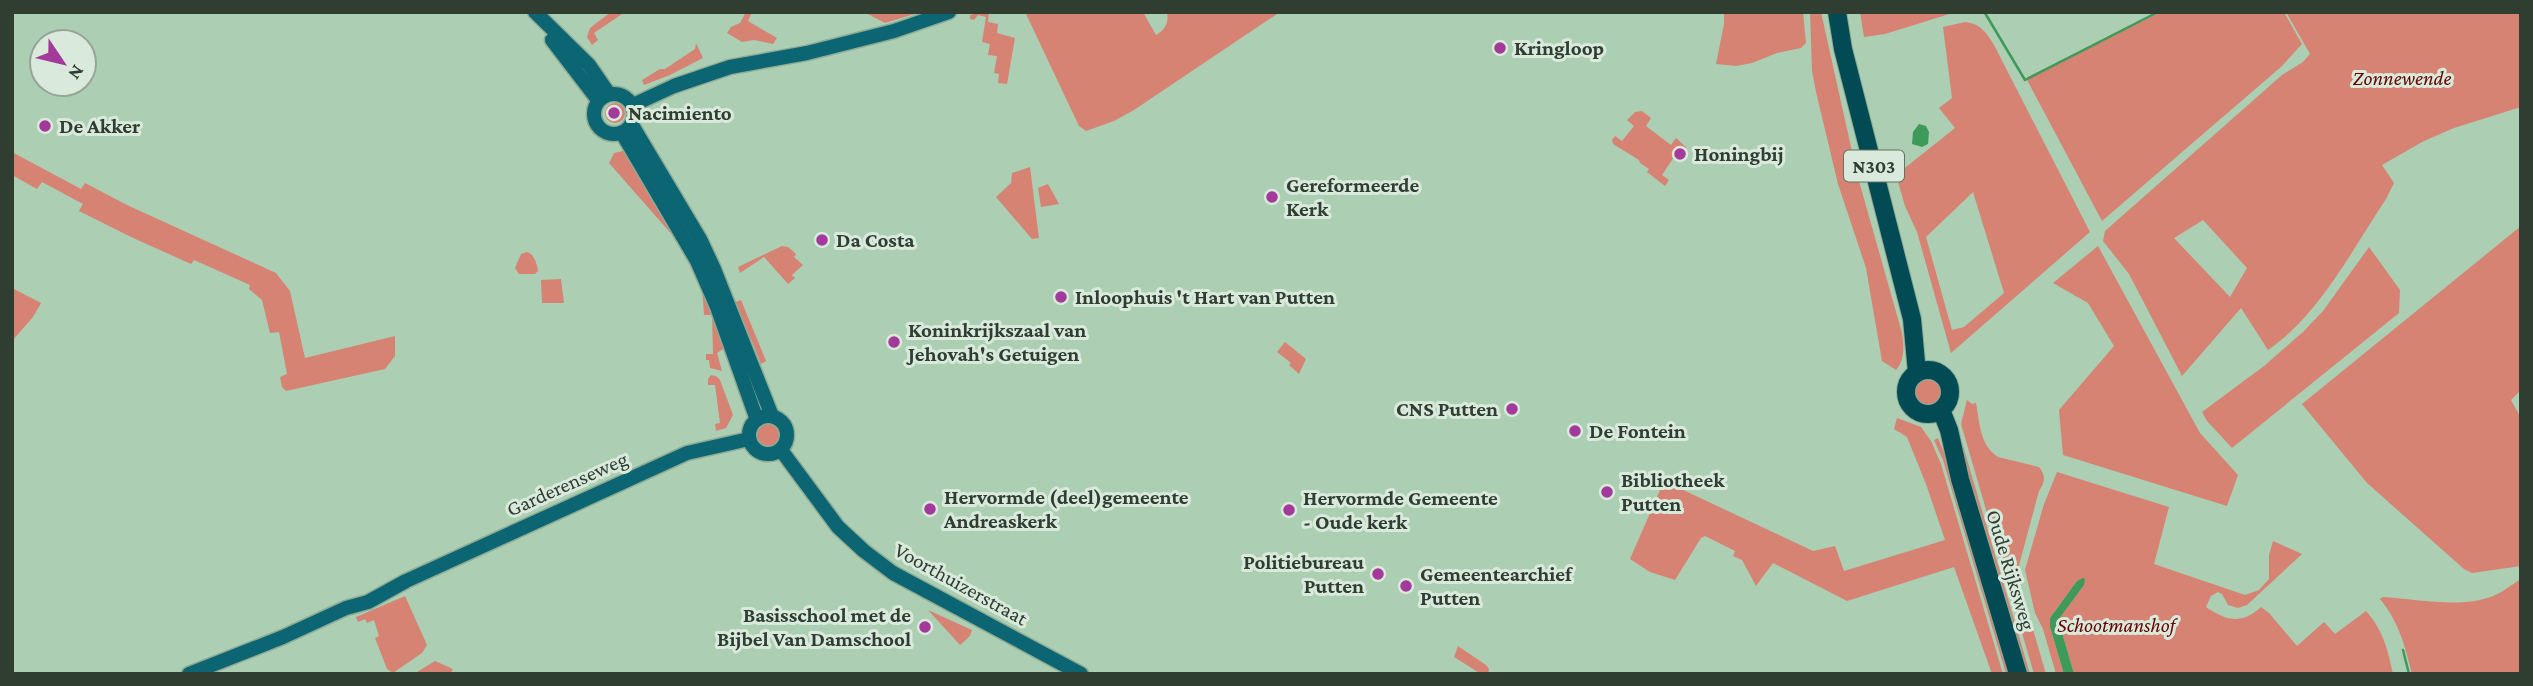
<svg xmlns="http://www.w3.org/2000/svg" width="2533" height="686" viewBox="0 0 2533 686" font-family="'Crimson Pro',serif">
<style>
.green{fill:#d68374;fill-rule:evenodd}
.water{fill:#3d9a59}
.lines{fill:none;stroke-linecap:round;stroke-linejoin:round}
.stream{stroke:#3d9a59;stroke-width:2.5}
.secondary-casing{stroke:#8eab94;stroke-width:17}
.primary-casing{stroke:#8eab94;stroke-width:20}
.secondary{stroke:#0c6573;stroke-width:14}
.primary{stroke:#024b55;stroke-width:18}
.poi-dot{fill:#a3399b;stroke:#d9eadc;stroke-width:2.5}
.labels{text-anchor:middle;stroke-width:6;stroke-linejoin:round;paint-order:stroke}
.shield{fill:#d9eadc;stroke:#637265;stroke-width:2}
.shield-label{font-size:19px;font-weight:bold;fill:#303e32}
.poi-label{font-size:21px;font-weight:bold;fill:#303e32;stroke:#d9eadc;text-anchor:start}
.park-label{font-size:21px;font-style:italic;fill:#660400;stroke:#d9eadc}
.street-label{font-size:21px;fill:#303e32;stroke:#d9eadc}
</style>
<rect width="100%" height="100%" fill="#acceb3"/>
<g class="green">
<polygon points="611,12 625,12 594,33 598,40 592,45 587,37 590,28"/>
<polygon points="746,12 752,12 748,21 777,38 773,44 754,40 742,42 727,33 731,27 740,23"/>
<polygon points="864,12 921,12 885,23"/>
<polygon points="981,12 989,12 988,22 998,24 997,33 1015,38 1007,84 998,83 999,74 994,73 997,56 988,55 990,44 982,42 986,17 978,15 974,20 970,19 970,15"/>
<path d="M1029,12H1143L1156,35C1165,30 1169,23 1167,12H1280L1134,110L1114,121L1086,131L1079,126L1026,14Z"/>
<polygon points="1724,12 1803,12 1806,43 1801,48 1777,53 1752,63 1736,66 1716,64 1724,24"/>
<path d="M1810,12H1821L1857,174L1902,333C1904,346 1905,360 1896,370L1882,361L1866,268L1838,184L1816,92L1812,71Z"/>
<polygon points="1860,12 1956,12 1885,34 1864,37"/>
<polygon points="2161,12 2284,12 2302,44 2282,66 2102,221 2026,78"/>
<path d="M2286,12H2521V107L2454,128L2422,142L2382,165L2394,183L2386,199C2351,251 2321,313 2268,350L2241,308L2182,376L2129,274L2103,241L2105,231L2282,75L2303,62L2310,54ZM2203,220L2247,268L2230,297L2174,238Z"/>
<path d="M1965,22C1981,24 1986,32 1994,45L2090,232L1951,353L1917,232L1905,206L1896,175L1955,128L1939,108L1952,98L1943,27ZM1973,192L2004,293L1964,327L1952,330L1926,237Z"/>
<polygon points="696,43 703,58 670,75 644,85 642,80 660,69 665,69 695,49"/>
<circle cx="615" cy="113" r="10"/>
<polygon points="1642,111 1651,118 1646,126 1671,145 1676,138 1686,147 1686,154 1682,161 1674,157 1662,175 1669,180 1665,186 1647,172 1649,169 1640,163 1639,160 1613,144 1612,140 1615,136 1622,141 1634,126 1627,120 1635,112"/>
<path d="M627,150C667,213 707,274 726,347L717,353L722,371L710,368L709,360H706V354H713L712,315H704C703,292 701,275 689,254L609,163L614,153Z"/>
<polygon points="12,152 81,189 85,183 127,205 276,273 290,291 305,358 395,336 395,356 385,369 286,391 282,387 280,377 287,374 279,332 270,333 262,300 249,289 250,285 194,260 191,264 131,237 79,211 83,204 42,182 37,189 12,175"/>
<polygon points="1030,167 1039,238 1032,239 996,197 1011,183 1012,173"/>
<polygon points="1048,184 1059,204 1041,207 1038,188"/>
<polygon points="2521,226 2521,390 2511,400 2521,418 2521,566 2472,573 2464,569 2367,483 2302,404"/>
<polygon points="782,246 788,247 796,254 794,257 803,265 792,275 795,278 788,284 764,257 740,273 738,267"/>
<polygon points="2098,246 2200,433 2238,475 2227,506 2063,455 2059,410 2114,346 2088,303 2053,283"/>
<polygon points="2369,247 2400,290 2399,313 2232,448 2207,421 2202,412 2264,366 2303,332 2323,311"/>
<path d="M527,252C534,254 537,264 538,271L535,274H519L515,268L521,254Z"/>
<polygon points="561,279 564,303 542,303 541,280"/>
<polygon points="14,289 41,303 33,317 12,341"/>
<polygon points="741,300 766,361 761,364 751,339 749,340 730,304"/>
<polygon points="1285,342 1306,359 1299,374 1289,365 1291,363 1277,352"/>
<polygon points="711,375 716,376 720,380 733,415 726,428 716,431 715,424 720,423 715,385 708,385 708,379"/>
<circle cx="1928" cy="393" r="13"/>
<path d="M1967,400L1972,404L1976,403C1980,423 1979,444 1998,457L2039,467C2046,476 2045,482 2039,491L2018,569L2019,582L2046,674H2034L1961,424Z"/>
<polygon points="1897,418 1921,427 1931,441 1941,464 2003,674 1992,674 1954,567 1847,601 1773,563 1756,586 1742,560 1733,556 1735,551 1705,536 1701,538 1675,580 1650,572 1630,559 1664,481 1813,551 1835,546 1844,571 1945,540 1926,484 1907,437 1894,429"/>
<circle cx="768" cy="435" r="11"/>
<polygon points="1957,431 1959,432 2030,674 2024,674 1958,445"/>
<polygon points="1938,438 1951,470 2013,674 2006,674 1943,460 1934,440"/>
<path d="M2057,472L2169,507L2154,564L2245,595L2259,590L2269,579V555L2273,541L2302,554L2247,605L2238,608L2228,605L2222,594L2218,592L2211,596L2206,607C2227,621 2241,625 2261,607L2269,613L2297,646L2324,622L2335,634L2366,611C2383,630 2388,650 2393,674H2074L2059,622L2060,616L2084,585L2077,581L2050,618V627L2064,674H2056L2043,629L2035,613L2025,570L2044,504Z"/>
<path d="M2521,579V674H2412C2405,646 2399,622 2380,599L2383,597C2417,599 2460,609 2493,596C2503,592 2511,585 2521,579Z"/>
<polygon points="405,596 427,645 422,653 393,673 387,669 375,638 379,636 374,620 367,623 365,619 358,622 356,617"/>
<polygon points="928,610 972,630 970,636 960,645"/>
<polygon points="1458,646 1486,665 1489,669 1488,674 1481,674 1454,657"/>
<polygon points="435,661 453,669 450,674 417,672"/>
</g>
<g class="water">
<polygon points="1919,124 1926,126 1929,132 1928,144 1922,147 1912,144 1913,132"/>
<polygon points="2083,578 2085,579 2084,585 2061,616 2059,622 2074,674 2064,674 2050,627 2050,618 2077,581"/>
</g>
<g class="lines">
<g class="stream">
<polyline points="1985,13 2025,80 2158,12"/>
<polyline points="2403,650 2409,674"/>
</g>
<g class="secondary-casing">
<g id="secondary">
<polyline points="535,12 589,65 609,94"/>
<polyline points="552,40 598,100"/>
<circle cx="614" cy="114" r="20"/>
<polyline points="633,105 674,86 730,67 807,53 894,31 949,12"/>
<polyline points="632,125 700,239 714,269 772,416"/>
<polyline points="622,133 697,261 717,307 757,420"/>
<circle cx="768" cy="435" r="19"/>
<polyline points="781,450 838,527 864,551 893,573 1081,674"/>
<polyline points="189,674 283,637 346,608 368,602 406,581 687,453 749,439"/>
</g>
</g>
<g class="primary-casing">
<g id="primary">
<polyline points="1837,12 1843,49 1912,319 1917,373"/>
<circle cx="1928" cy="392" r="22"/>
<polyline points="1941,410 1949,430 1960,479 2018,674"/>
</g>
</g>
<use href="#secondary" class="secondary"/>
<use href="#primary" class="primary"/>
</g>
<g class="poi-dot">
<circle cx="1500" cy="48" r="7"/>
<circle cx="614" cy="113" r="7"/>
<circle cx="45" cy="126" r="7"/>
<circle cx="1680" cy="154" r="7"/>
<circle cx="1272" cy="197" r="7"/>
<circle cx="822" cy="240" r="7"/>
<circle cx="1061" cy="297" r="7"/>
<circle cx="894" cy="342" r="7"/>
<circle cx="1512" cy="409" r="7"/>
<circle cx="1575" cy="431" r="7"/>
<circle cx="1607" cy="492" r="7"/>
<circle cx="930" cy="509" r="7"/>
<circle cx="1289" cy="510" r="7"/>
<circle cx="1378" cy="574" r="7"/>
<circle cx="1406" cy="586" r="7"/>
<circle cx="925" cy="627" r="7"/>
</g>
<g class="labels">
<rect class="shield" x="1844" y="150.5" width="60" height="31" rx="5"/>
<g class="shield-label">
<text x="1874" y="173">N303</text>
</g>
<g class="poi-label">
<text x="1514" y="55">Kringloop</text>
<text x="628" y="120">Nacimiento</text>
<text x="59" y="133">De Akker</text>
<text x="1694" y="161">Honingbij</text>
<text x="1286" y="192">Gereformeerde<tspan x="1286" dy="24">Kerk</tspan></text>
<text x="836" y="247">Da Costa</text>
<text x="1075" y="304">Inloophuis 't Hart van Putten</text>
<text x="908" y="337">Koninkrijkszaal van<tspan x="908" dy="24">Jehovah's Getuigen</tspan></text>
<text x="1498" y="416" text-anchor="end">CNS Putten</text>
<text x="1589" y="438">De Fontein</text>
<text x="1621" y="487">Bibliotheek<tspan x="1621" dy="24">Putten</tspan></text>
<text x="944" y="504">Hervormde (deel)gemeente<tspan x="944" dy="24">Andreaskerk</tspan></text>
<text x="1303" y="505">Hervormde Gemeente<tspan x="1303" dy="24">- Oude kerk</tspan></text>
<text x="1364" y="569" text-anchor="end">Politiebureau<tspan x="1364" dy="24">Putten</tspan></text>
<text x="1420" y="581">Gemeentearchief<tspan x="1420" dy="24">Putten</tspan></text>
<text x="911" y="622" text-anchor="end">Basisschool met de<tspan x="911" dy="24">Bijbel Van Damschool</tspan></text>
</g>
<g class="park-label">
<text x="2402" y="85">Zonnewende</text>
<text x="2116" y="632">Schootmanshof</text>
</g>
<g class="street-label">
<text transform="translate(567 484) rotate(-24)" y="7">Garderenseweg</text>
<text transform="translate(2011 570) rotate(73)" y="7">Oude Rijksweg</text>
<text transform="translate(961 584) rotate(29)" y="7">Voorthuizerstraat</text>
</g>
</g>
<rect width="2533" height="686" fill="none" stroke="#303e32" stroke-width="28"/>
<g transform="translate(63 63) rotate(125)"><circle r="33" fill="#d9eadc" stroke="#95a598" stroke-width="2"/>
<path d="M0-5L12 26L0 18L-12 26Z" fill="#a3399b"/>
<text y="-10" font-size="19" font-weight="bold" text-anchor="middle" fill="#303e32">N</text>
</g>
</svg>
